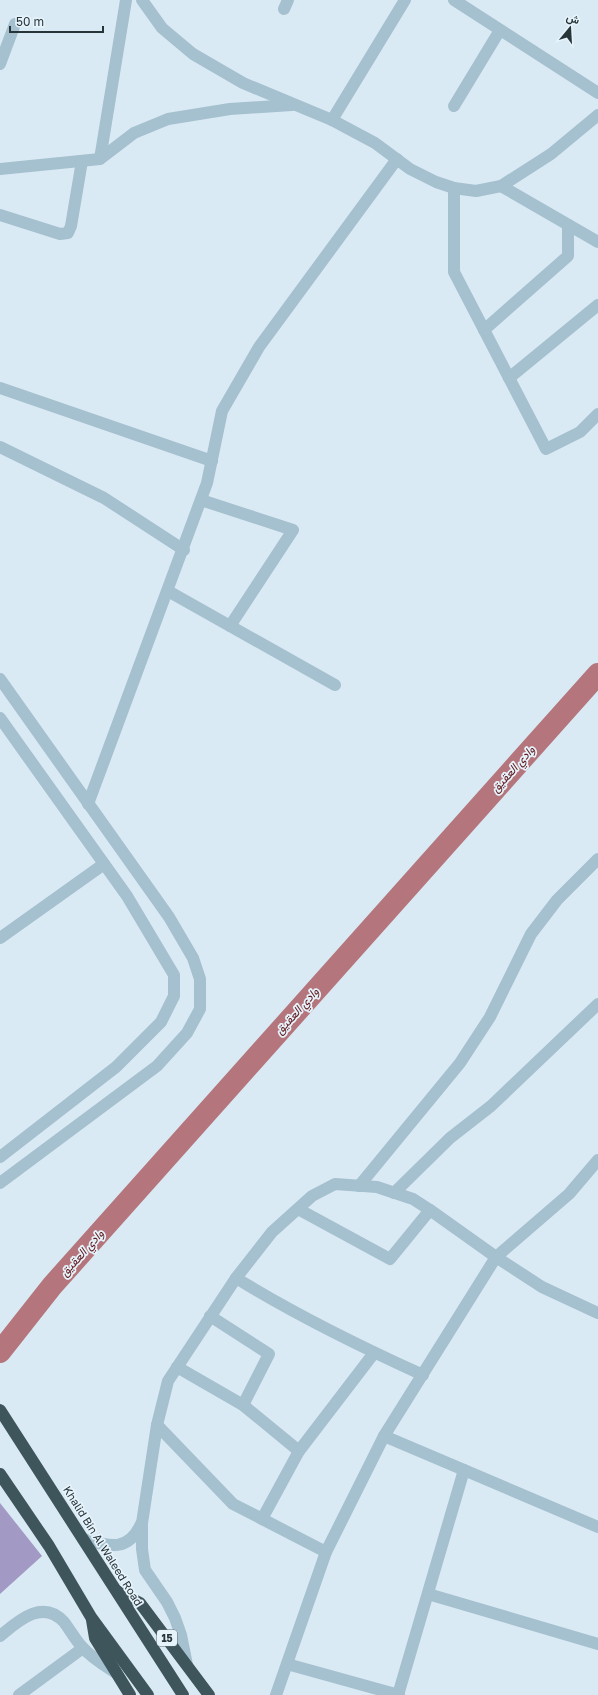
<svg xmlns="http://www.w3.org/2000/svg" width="598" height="1695" viewBox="0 0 598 1695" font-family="'Golos Text',Vazirmatn,sans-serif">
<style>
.green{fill:#a299c5}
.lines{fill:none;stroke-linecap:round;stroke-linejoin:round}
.river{stroke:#b4767c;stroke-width:22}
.minor{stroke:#a5c0ce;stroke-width:12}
.highway{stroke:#3d555b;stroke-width:12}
.labels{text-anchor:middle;stroke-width:3.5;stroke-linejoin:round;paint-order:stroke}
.shield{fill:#e7f3fb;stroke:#616e73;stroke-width:1}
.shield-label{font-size:10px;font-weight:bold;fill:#273539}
.street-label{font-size:11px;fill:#273539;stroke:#e7f3fb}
.water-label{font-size:12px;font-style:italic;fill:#5f181c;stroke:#e7f3fb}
</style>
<rect width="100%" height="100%" fill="#daeaf4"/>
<polygon class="green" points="0,1503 42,1556 0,1594"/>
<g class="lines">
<polyline class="river" points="0,1352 52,1286 598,674"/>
<g class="minor">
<polyline points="142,0 162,28 193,54 243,83 332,120 375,143 410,169 436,182 454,188 476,191 501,186 551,154 598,115"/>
<polyline points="454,0 598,93"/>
<polyline points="284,9 288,0"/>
<polyline points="0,64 15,24"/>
<polyline points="454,106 500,30"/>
<polyline points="332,120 405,0"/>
<polyline points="100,159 126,0"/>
<polyline points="0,169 100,159 134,133 168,119 230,109 292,105"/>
<polyline points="501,186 598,242"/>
<polyline points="454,188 454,272 546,449 580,432 598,414"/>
<polyline points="0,215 60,234 68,233 71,226 82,161"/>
<polyline points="484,330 568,256 568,225"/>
<polyline points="509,378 598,305"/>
<polyline points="0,388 212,461"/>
<polyline points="0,447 104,498 184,550"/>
<polyline points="201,500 293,530 230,626"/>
<polyline points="168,591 335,685"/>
<polyline points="0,679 169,917 193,958 200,979 200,1009 187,1033 157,1066 0,1183"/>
<polyline points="0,718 127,896 174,975 174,996 161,1022 116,1067 0,1157"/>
<polyline points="88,804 207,483 222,411 259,347 397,159"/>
<polyline points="0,938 104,864"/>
<polyline points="359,1186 460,1063 490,1017 531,934 557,900 598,859"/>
<polyline points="394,1193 450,1138 491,1106 598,1004"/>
<polyline points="298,1209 390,1259 430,1210"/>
<path d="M236,1278C296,1315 359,1346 423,1375"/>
<polyline points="210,1316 269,1354 243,1405"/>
<polyline points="177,1367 243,1405 299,1451"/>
<polyline points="157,1425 233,1504 326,1552 384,1436 496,1257 569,1194 598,1160"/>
<polyline points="384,1436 598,1527"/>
<polyline points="262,1519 299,1451 374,1353"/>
<path d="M83,1539C108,1546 128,1553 141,1524"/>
<polyline points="428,1594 598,1644"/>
<path d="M0,1636C17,1622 42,1598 64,1622C70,1630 75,1639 82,1647C92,1658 104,1665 116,1673"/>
<polyline points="287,1664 399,1695"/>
<polyline points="187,1665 181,1635 175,1618 167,1602 145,1570 142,1549 142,1523 157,1425 168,1381 236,1278 272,1232 312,1196 335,1184 377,1187 413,1199 430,1210 496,1257 542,1287 598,1313"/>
<polyline points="19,1695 83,1648"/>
<polyline points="276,1695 326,1552"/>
<polyline points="398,1695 464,1470"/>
</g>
<g class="highway">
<polyline points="0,1410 183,1695"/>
<polyline points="0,1474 49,1546 91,1617 148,1695"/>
<polyline points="117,1591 140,1603 209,1695"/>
<polyline points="92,1620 95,1638 130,1695"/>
</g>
</g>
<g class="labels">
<rect class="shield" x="157" y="1630" width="20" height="16" rx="3"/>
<g class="shield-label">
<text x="167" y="1642">15</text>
</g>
<g class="street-label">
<text transform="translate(103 1546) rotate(58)" y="4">Khalid Bin Al Waleed Road</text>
</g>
<g class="water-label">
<text transform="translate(513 769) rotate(-48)" y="4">وادي العقيق</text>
<text transform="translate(297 1011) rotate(-48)" y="4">وادي العقيق</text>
<text transform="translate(82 1253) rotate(-48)" y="4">وادي العقيق</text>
</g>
</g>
<g transform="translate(570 28) rotate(18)" stroke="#e7f3fb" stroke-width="3" paint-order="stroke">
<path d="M0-3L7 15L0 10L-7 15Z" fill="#273539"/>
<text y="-6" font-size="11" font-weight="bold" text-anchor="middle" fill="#273539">ش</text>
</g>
<path d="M10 26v6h93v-6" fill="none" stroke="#273539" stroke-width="2"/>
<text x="16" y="26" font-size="12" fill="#273539" stroke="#e7f3fb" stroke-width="3" paint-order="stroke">50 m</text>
</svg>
